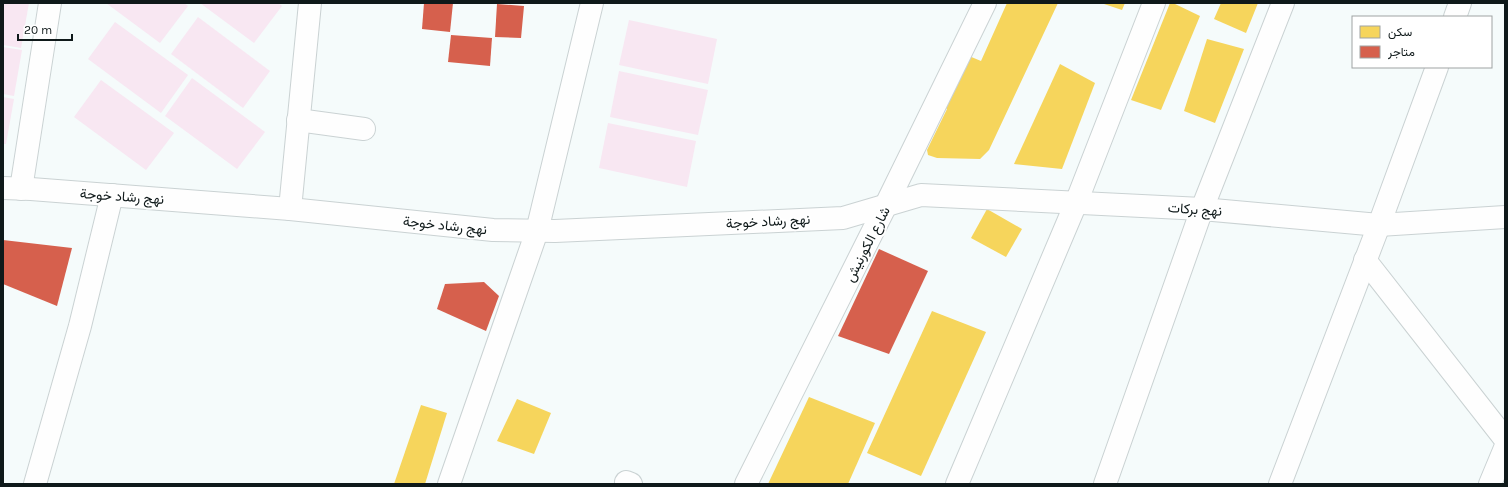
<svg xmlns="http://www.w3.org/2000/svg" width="1508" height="487" viewBox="0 0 1508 487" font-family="Karla,Vazirmatn,sans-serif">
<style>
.green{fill:#f8e7f2}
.homes{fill:#f6d55c}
.shops{fill:#d6604d}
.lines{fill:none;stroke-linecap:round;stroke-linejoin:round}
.minor-casing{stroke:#cad2d3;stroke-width:24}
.major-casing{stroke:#cad2d3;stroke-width:24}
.minor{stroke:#fefefe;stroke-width:22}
.major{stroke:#fefefe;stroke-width:22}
.labels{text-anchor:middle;stroke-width:4;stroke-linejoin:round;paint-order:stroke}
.street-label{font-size:14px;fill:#0f191a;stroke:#fff}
</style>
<rect width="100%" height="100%" fill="#f5fbfb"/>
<g class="green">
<polygon points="3,3 29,3 21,48 3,45"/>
<polygon points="106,3 184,3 188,6 160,43"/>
<polygon points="200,3 278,3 282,6 254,43"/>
<polygon points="198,17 270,71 243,108 171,54"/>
<polygon points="629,20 717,39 708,84 619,65"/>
<polygon points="115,22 188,75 161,113 88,59"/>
<polygon points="3,47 22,50 14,96 3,94"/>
<polygon points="619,71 708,90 698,135 610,117"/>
<polygon points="192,78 265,132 237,169 165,116"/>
<polygon points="101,80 174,133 146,170 74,117"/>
<polygon points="3,97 14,99 6,144 3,144"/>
<polygon points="608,123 696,141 687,187 599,168"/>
</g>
<g class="homes">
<polygon points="1007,3 1058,3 989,150 980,159 937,158 928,155 927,150 947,109 942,105 969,56 981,61"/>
<polygon points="1101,3 1125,3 1122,10"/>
<polygon points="1170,3 1173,3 1200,16 1161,110 1131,100"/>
<polygon points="1221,3 1258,3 1246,33 1214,19"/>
<polygon points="1207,39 1244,49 1215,123 1184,111"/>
<polygon points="1060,64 1095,83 1062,169 1014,164"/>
<polygon points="987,209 1022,229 1006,257 971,238"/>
<polygon points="932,311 986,332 921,476 867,453"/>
<polygon points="809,397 875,423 848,484 768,484"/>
<polygon points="517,399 551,413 534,454 497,441"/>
<polygon points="421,405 447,413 425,484 394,484"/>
</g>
<g class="shops">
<polygon points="424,3 453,3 450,32 422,29"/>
<polygon points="497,4 524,6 521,38 495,37"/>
<polygon points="451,35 492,38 490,66 448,62"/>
<polygon points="3,240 72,248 57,306 3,284"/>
<polygon points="879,249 928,271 889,354 838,336"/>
<polygon points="484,282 499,296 486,331 437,309 445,284"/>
</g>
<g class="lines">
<g class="minor-casing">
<g id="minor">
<polyline points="1455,17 1460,3"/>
<polyline points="298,120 364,129"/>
<polyline points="3,188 31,189 290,209 493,230 555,231 843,218 921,195 1202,209 1379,225 1505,217"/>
<polyline points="21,189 50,3"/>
<polyline points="290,209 310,3"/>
<polyline points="1365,260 1505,439"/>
<polyline points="626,482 631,484"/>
<polyline points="35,484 80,326 112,195"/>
<polyline points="449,484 537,231 592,3"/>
<polyline points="957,484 1076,203 1154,3"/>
<polyline points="1105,484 1202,209 1283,3"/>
<polyline points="1280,484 1379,225 1437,67"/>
<polyline points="1490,484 1505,448"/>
</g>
</g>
<g class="major-casing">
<polyline id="major" points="746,484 886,205 985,3"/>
</g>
<use href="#minor" class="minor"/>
<use href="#major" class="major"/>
</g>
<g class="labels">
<g class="street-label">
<text transform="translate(122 196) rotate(4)" y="5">نهج رشاد خوجة</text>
<text transform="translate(1195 209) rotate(4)" y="5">نهج بركات</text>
<text transform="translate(768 221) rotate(-3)" y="5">نهج رشاد خوجة</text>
<text transform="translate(445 225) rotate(6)" y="5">نهج رشاد خوجة</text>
<text transform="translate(867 244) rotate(-63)" y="5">شارع الكورنيش</text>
</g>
</g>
<rect width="1508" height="487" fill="none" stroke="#0f191a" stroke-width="8"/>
<rect x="1352" y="16" width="140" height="52" fill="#ffffff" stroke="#9fa3a3"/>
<rect x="1360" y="26" width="20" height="12" fill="#f6d55c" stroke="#9fa3a3"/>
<text x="1388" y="36" font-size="12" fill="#0f191a">سكن</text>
<rect x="1360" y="46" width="20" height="12" fill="#d6604d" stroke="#9fa3a3"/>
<text x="1388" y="56" font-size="12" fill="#0f191a">متاجر</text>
<path d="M18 34v6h54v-6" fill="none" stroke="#0f191a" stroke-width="2"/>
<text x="24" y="34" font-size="12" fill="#0f191a" stroke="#ffffff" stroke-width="3" paint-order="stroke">20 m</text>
</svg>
